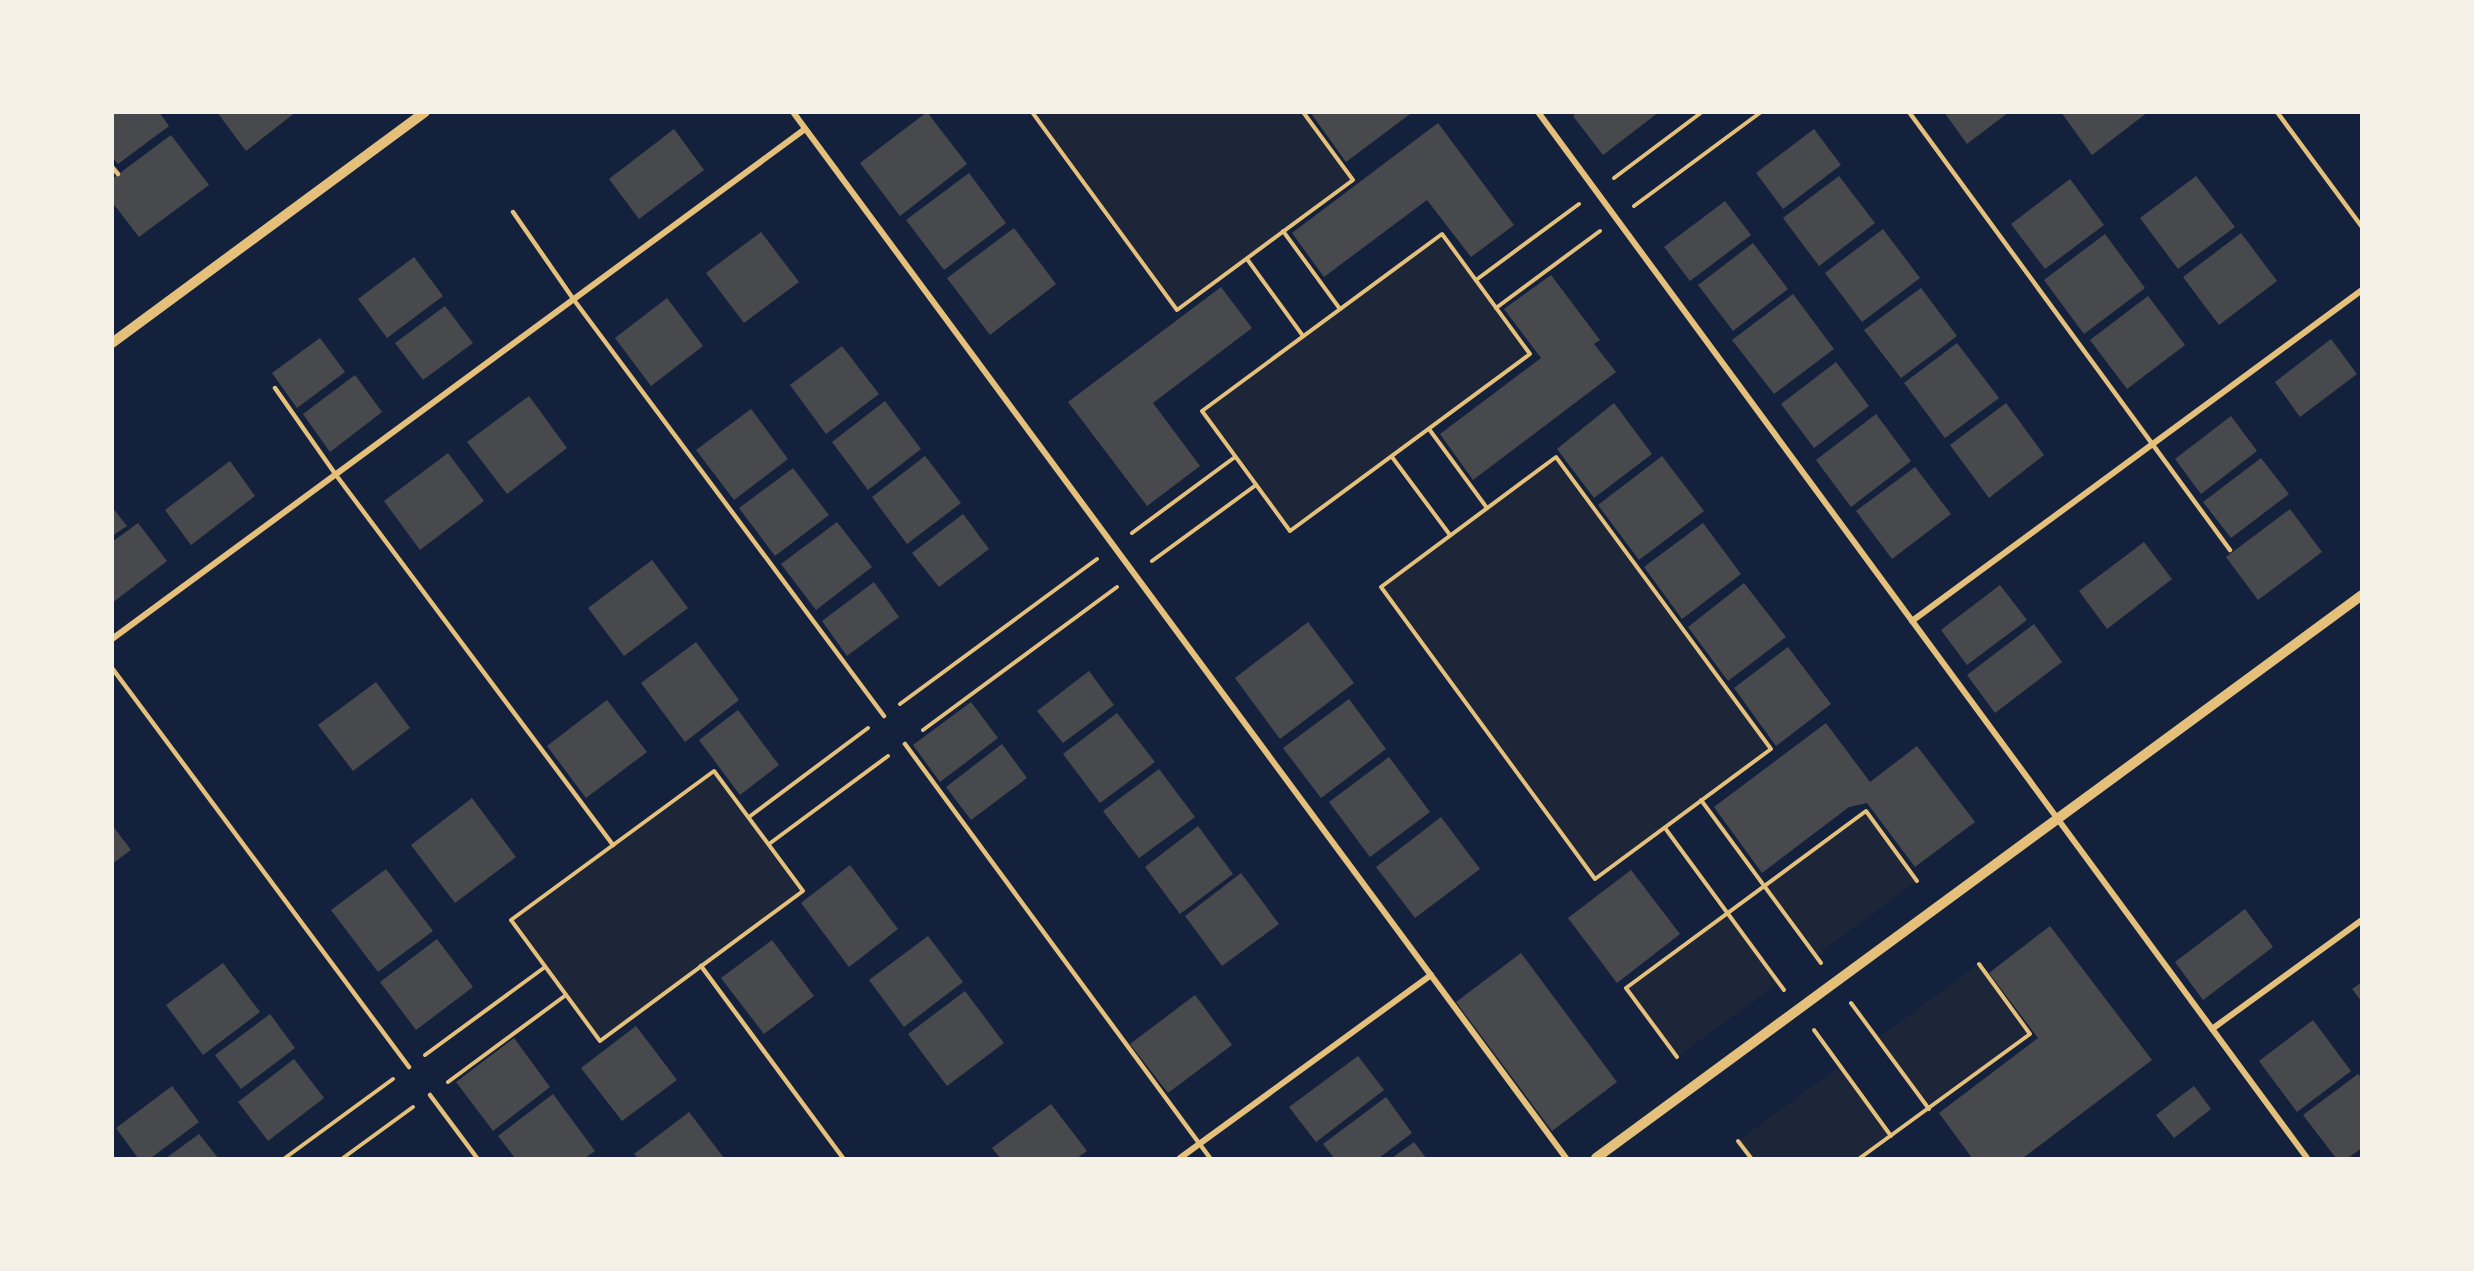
<svg xmlns="http://www.w3.org/2000/svg" width="2474" height="1271" viewBox="0 0 2474 1271" font-family="'Asap Condensed',sans-serif">
<style>
.green{fill:#1d2539}
.building{fill:#48494c}
.lines{fill:none;stroke-linecap:round;stroke-linejoin:round}
.path{stroke:#e5c07b;stroke-width:4}
.service{stroke:#e5c07b;stroke-width:4.5}
.minor{stroke:#e5c07b;stroke-width:6}
.tertiary{stroke:#e5c07b;stroke-width:10}
</style>
<rect width="100%" height="100%" fill="#14213d"/>
<g class="green">
<polygon points="1032,113 1303,113 1353,180 1177,310"/>
<polygon points="1442,234 1530,354 1290,531 1202,411"/>
<polygon points="1556,457 1771,749 1595,879 1381,587"/>
<polygon points="714,771 803,891 600,1041 511,920"/>
<polygon points="1866,811 1917,881 1816,955 1764,886"/>
<polygon points="1727,913 1779,982 1677,1057 1626,988"/>
<polygon points="1979,964 2030,1034 1929,1109 1877,1039"/>
<polygon points="1840,1066 1891,1136 1860,1158 1751,1158 1738,1141"/>
</g>
<g class="building">
<polygon points="112,112 159,112 169,126 118,164 112,157"/>
<polygon points="217,112 296,112 246,151"/>
<polygon points="927,112 967,164 900,216 860,163"/>
<polygon points="1310,112 1409,112 1410,114 1346,162"/>
<polygon points="1578,112 1659,112 1603,155 1573,116"/>
<polygon points="1944,112 2009,112 1967,144"/>
<polygon points="2061,112 2148,112 2092,155"/>
<polygon points="1438,123 1514,225 1471,257 1427,200 1324,277 1292,233"/>
<polygon points="674,129 704,170 639,219 609,179"/>
<polygon points="1814,129 1841,165 1783,209 1756,173"/>
<polygon points="171,135 209,185 139,237 112,202 112,179"/>
<polygon points="969,173 1006,223 944,270 906,220"/>
<polygon points="1839,176 1875,223 1819,266 1783,218"/>
<polygon points="2196,176 2235,227 2178,269 2140,218"/>
<polygon points="2070,179 2104,225 2045,269 2011,224"/>
<polygon points="1725,201 1751,235 1690,281 1664,247"/>
<polygon points="1014,228 1056,284 990,335 947,278"/>
<polygon points="1883,229 1920,278 1862,322 1825,273"/>
<polygon points="761,232 799,282 744,323 706,273"/>
<polygon points="2241,233 2277,281 2219,325 2183,277"/>
<polygon points="2105,234 2145,288 2084,334 2044,280"/>
<polygon points="1753,243 1788,289 1733,331 1698,285"/>
<polygon points="414,257 443,296 387,338 358,299"/>
<polygon points="1551,275 1600,340 1594,344 1616,372 1473,480 1440,434 1541,358 1504,309"/>
<polygon points="1221,287 1252,328 1153,403 1200,466 1147,506 1068,402"/>
<polygon points="1921,288 1957,336 1901,378 1864,330"/>
<polygon points="1793,294 1834,349 1774,394 1732,340"/>
<polygon points="2148,296 2185,345 2127,389 2090,340"/>
<polygon points="667,298 703,346 651,386 615,338"/>
<polygon points="445,306 473,343 423,380 395,343"/>
<polygon points="320,338 345,372 297,408 272,373"/>
<polygon points="2331,339 2357,374 2300,417 2275,382"/>
<polygon points="1957,343 1999,398 1945,438 1904,383"/>
<polygon points="842,346 879,394 826,434 790,385"/>
<polygon points="1836,362 1869,406 1814,448 1781,404"/>
<polygon points="355,375 382,412 330,452 303,414"/>
<polygon points="529,396 567,448 507,494 467,442"/>
<polygon points="885,401 921,449 868,490 832,442"/>
<polygon points="1614,403 1652,454 1594,498 1557,449"/>
<polygon points="2006,403 2044,455 1989,498 1950,445"/>
<polygon points="751,409 788,459 734,500 696,450"/>
<polygon points="1876,414 1911,461 1851,507 1816,460"/>
<polygon points="2231,416 2257,451 2201,494 2175,459"/>
<polygon points="448,453 484,501 420,550 384,501"/>
<polygon points="925,456 961,503 907,544 872,497"/>
<polygon points="1662,456 1704,511 1639,560 1598,505"/>
<polygon points="2261,458 2289,494 2231,538 2203,502"/>
<polygon points="230,461 255,496 191,545 165,510"/>
<polygon points="1915,467 1951,514 1892,559 1856,511"/>
<polygon points="793,468 829,515 775,556 739,508"/>
<polygon points="112,507 127,526 112,536"/>
<polygon points="2290,509 2322,552 2258,600 2226,557"/>
<polygon points="963,514 989,549 939,587 912,553"/>
<polygon points="837,522 872,567 816,610 781,564"/>
<polygon points="138,523 167,561 112,603 112,542"/>
<polygon points="1703,523 1741,574 1682,619 1644,567"/>
<polygon points="2144,542 2172,579 2107,629 2079,591"/>
<polygon points="652,560 688,608 624,656 588,608"/>
<polygon points="874,582 899,617 847,656 822,621"/>
<polygon points="1744,583 1786,637 1728,681 1688,627"/>
<polygon points="2000,585 2027,620 1967,665 1941,630"/>
<polygon points="1308,622 1354,683 1280,739 1235,678"/>
<polygon points="2034,624 2062,662 1995,713 1967,675"/>
<polygon points="696,642 739,700 685,742 641,683"/>
<polygon points="1788,647 1831,704 1776,746 1734,688"/>
<polygon points="1089,671 1114,705 1063,743 1037,711"/>
<polygon points="376,682 410,728 353,771 318,725"/>
<polygon points="1349,699 1386,749 1321,798 1283,748"/>
<polygon points="607,700 647,752 586,798 547,746"/>
<polygon points="971,702 998,738 940,782 913,745"/>
<polygon points="738,710 779,765 740,795 699,740"/>
<polygon points="1117,713 1155,762 1100,803 1063,754"/>
<polygon points="1826,723 1870,782 1917,746 1975,822 1915,867 1867,803 1849,807 1762,873 1714,807"/>
<polygon points="1002,744 1027,778 971,820 946,787"/>
<polygon points="1389,757 1430,812 1370,857 1329,802"/>
<polygon points="1159,769 1195,817 1139,858 1103,811"/>
<polygon points="472,798 516,857 455,903 411,845"/>
<polygon points="1441,817 1480,869 1415,918 1376,867"/>
<polygon points="112,825 131,850 112,864"/>
<polygon points="1198,826 1233,874 1180,914 1145,867"/>
<polygon points="850,865 898,929 849,967 801,903"/>
<polygon points="386,869 433,931 378,972 331,910"/>
<polygon points="1631,870 1680,934 1617,983 1568,918"/>
<polygon points="1241,873 1279,924 1222,966 1185,916"/>
<polygon points="2245,909 2273,947 2203,1000 2175,962"/>
<polygon points="2050,926 2152,1060 2023,1158 1972,1158 1939,1113 2038,1038 1989,973"/>
<polygon points="928,936 963,982 904,1027 869,980"/>
<polygon points="437,939 473,987 416,1030 380,982"/>
<polygon points="772,940 814,996 764,1034 721,978"/>
<polygon points="1521,953 1617,1082 1552,1131 1456,1002"/>
<polygon points="223,963 260,1012 203,1055 166,1005"/>
<polygon points="2362,982 2362,1002 2352,989"/>
<polygon points="965,991 1004,1043 947,1086 908,1034"/>
<polygon points="1195,995 1232,1045 1168,1093 1130,1044"/>
<polygon points="270,1014 295,1048 241,1089 215,1055"/>
<polygon points="2313,1020 2351,1071 2297,1112 2259,1061"/>
<polygon points="636,1026 677,1080 622,1121 581,1068"/>
<polygon points="514,1038 550,1087 493,1131 456,1082"/>
<polygon points="1358,1056 1384,1090 1316,1142 1289,1107"/>
<polygon points="294,1059 324,1098 268,1141 238,1102"/>
<polygon points="2358,1074 2362,1078 2362,1148 2348,1158 2336,1158 2303,1115"/>
<polygon points="172,1086 199,1122 151,1158 138,1158 116,1128"/>
<polygon points="2194,1086 2211,1109 2174,1138 2156,1115"/>
<polygon points="553,1094 595,1151 585,1158 515,1158 498,1136"/>
<polygon points="1386,1097 1412,1133 1379,1158 1334,1158 1323,1144"/>
<polygon points="1051,1104 1087,1151 1077,1158 1000,1158 992,1148"/>
<polygon points="689,1112 724,1158 638,1158 634,1154"/>
<polygon points="199,1134 218,1158 166,1158"/>
<polygon points="1414,1142 1426,1158 1392,1158"/>
</g>
<g class="lines">
<g class="path">
<polyline points="1032,112 1177,310 1353,180 1303,112"/>
<polyline points="1614,178 1702,112"/>
<polyline points="1634,206 1761,112"/>
<polyline points="1283,231 1340,309"/>
<polygon points="1442,234 1530,354 1290,531 1202,411"/>
<polyline points="1247,259 1303,336"/>
<polyline points="1476,280 1579,204"/>
<polyline points="1496,308 1600,231"/>
<polyline points="1429,429 1487,508"/>
<polyline points="1392,457 1450,535"/>
<polygon points="1556,457 1771,749 1595,879 1381,587"/>
<polyline points="1132,533 1235,457"/>
<polyline points="1152,561 1256,485"/>
<polyline points="900,704 1097,559"/>
<polyline points="923,730 1117,587"/>
<polygon points="714,771 803,891 600,1041 511,920"/>
<polyline points="1701,800 1821,963"/>
<polyline points="749,817 868,728"/>
<polyline points="1665,828 1784,990"/>
<polyline points="769,844 888,756"/>
<polyline points="1851,1003 1929,1109"/>
<polyline points="1814,1030 1891,1136"/>
<polyline points="425,1055 545,967"/>
<polyline points="1677,1057 1626,988 1866,811 1917,881"/>
<polyline points="448,1082 566,995"/>
<polyline points="1738,1141 1751,1158"/>
<polyline points="285,1158 393,1079"/>
<polyline points="343,1158 413,1107"/>
<polyline points="1860,1158 2030,1034 1979,964"/>
</g>
<g class="service">
<polyline points="1909,112 2230,550"/>
<polyline points="2277,112 2362,227"/>
<polyline points="112,167 118,174"/>
<polyline points="513,212 574,300 884,716"/>
<polyline points="275,388 336,475 613,845"/>
<polyline points="112,668 409,1067"/>
<polyline points="905,744 1210,1158"/>
<polyline points="701,966 843,1158"/>
<polyline points="430,1095 477,1158"/>
</g>
<g class="minor">
<polyline points="793,112 1566,1158"/>
<polyline points="1538,112 2307,1158"/>
<polyline points="1912,621 2362,290"/>
<polyline points="112,639 805,129"/>
<polyline points="2212,1029 2362,920"/>
<polyline points="1180,1158 1431,975"/>
</g>
<g class="tertiary">
<polyline points="112,343 425,112"/>
<polyline points="1596,1158 2362,595"/>
</g>
</g>
<rect width="2474" height="1271" fill="none" stroke="#f6f1e7" stroke-width="228"/>
</svg>
